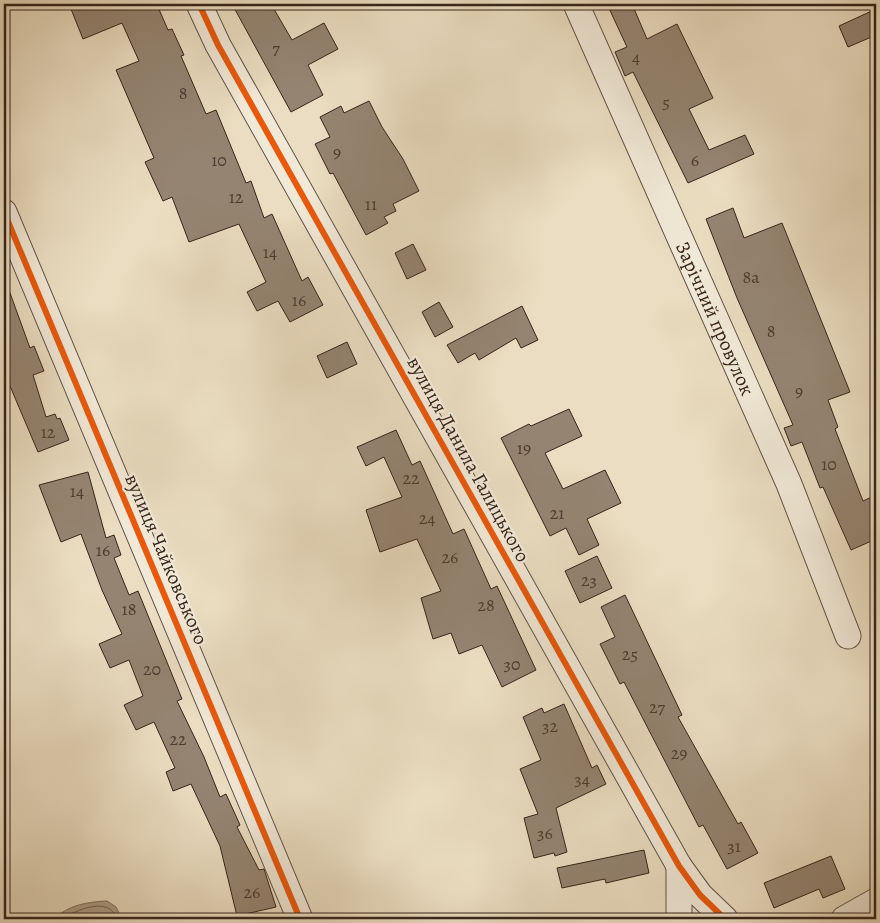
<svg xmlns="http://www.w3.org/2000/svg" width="880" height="923" viewBox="0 0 880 923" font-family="Alegreya,serif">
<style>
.water{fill:#ad9e88;stroke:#7e6d5c}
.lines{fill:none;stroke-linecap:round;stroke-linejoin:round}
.shore{stroke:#726151;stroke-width:1}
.building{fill:#948471;stroke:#37241a}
.minor-casing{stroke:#645244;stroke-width:27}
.minor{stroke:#f1e9d7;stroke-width:25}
.cycleway-casing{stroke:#f1e9d7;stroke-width:9}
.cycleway{stroke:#e8590c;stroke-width:6}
.labels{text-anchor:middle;stroke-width:4.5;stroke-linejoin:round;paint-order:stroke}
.number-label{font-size:18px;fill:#4e3c30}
.street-label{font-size:20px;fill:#37241a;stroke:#f1e9d7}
</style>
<rect width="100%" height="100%" fill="#eaddc1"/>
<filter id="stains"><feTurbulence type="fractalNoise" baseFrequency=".004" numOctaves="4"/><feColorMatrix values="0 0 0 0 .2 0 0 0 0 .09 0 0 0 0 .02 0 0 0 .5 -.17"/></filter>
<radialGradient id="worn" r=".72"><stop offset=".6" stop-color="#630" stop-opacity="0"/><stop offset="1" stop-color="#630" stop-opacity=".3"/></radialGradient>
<path class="water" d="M107,901L116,907L122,919H55C67,905 88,902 107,901Z"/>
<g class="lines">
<path class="shore" d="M62,919C76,910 110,895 117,919"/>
</g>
<g class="building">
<polygon points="69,4 167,4 158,7 168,30 172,29 184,55 181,56 206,114 216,110 246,183 251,181 264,218 272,214 302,281 308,277 323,305 290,322 278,301 257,311 247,292 266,282 239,224 189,242 172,197 163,201 145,162 154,158 116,70 139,61 122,23 83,39"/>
<polygon points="232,4 271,4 292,40 324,23 338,49 308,65 323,95 291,112"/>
<polygon points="607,4 632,4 647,39 677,24 713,98 689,109 709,150 745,135 754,154 688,183 633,72 625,76 615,52 627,47"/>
<polygon points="876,9 876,35 848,47 839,26"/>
<polygon points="369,101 382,127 403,159 419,191 393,204 396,211 384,217 388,223 366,235 333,173 330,174 315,144 330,137 320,117 341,106 344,113"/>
<polygon points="733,208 744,238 782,223 850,392 828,400 838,427 835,429 863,501 876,495 876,539 851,550 823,487 820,488 802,442 791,446 784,428 793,425 737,298 706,219"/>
<polygon points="413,244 426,270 407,279 395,253"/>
<polygon points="4,282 6,282 30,348 34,346 44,371 33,375 46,417 55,414 57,419 60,418 69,440 38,452 4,372"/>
<polygon points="439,302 453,327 435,337 422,312"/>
<polygon points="522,306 538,340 521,348 516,338 479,360 475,353 458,363 447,345"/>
<polygon points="347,342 357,364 327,378 317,356"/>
<polygon points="569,409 582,436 545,453 563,489 605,470 621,503 587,519 599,545 579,555 566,528 550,536 501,438 529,424 531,426"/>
<polygon points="396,430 412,465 420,461 453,534 464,529 491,589 497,586 536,670 502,687 482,645 459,654 451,633 433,639 421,598 441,591 417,539 380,552 366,510 402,497 384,457 366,466 357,447"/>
<polygon points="88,472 106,538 114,535 121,555 114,558 129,595 138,591 182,699 177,701 204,757 220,797 226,794 240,825 237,827 259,870 264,869 276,907 237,916 220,846 191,784 173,791 166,772 175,768 154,722 136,730 124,705 143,696 129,660 110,668 99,644 122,634 102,590 81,534 61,542 39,485"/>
<polygon points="597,556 612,588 580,603 565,571"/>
<polygon points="625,595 682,715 678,717 738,824 741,822 758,853 727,869 703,825 699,827 624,682 620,684 600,644 615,637 601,607"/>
<polygon points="564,704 592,768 597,765 606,784 556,808 567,852 555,856 554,853 534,858 524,818 538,814 520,769 541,760 523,717 542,708 544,713"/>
<polygon points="644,850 649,873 606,883 605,879 562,888 557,868"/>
<polygon points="831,856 845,889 823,898 819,889 774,908 764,883"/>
</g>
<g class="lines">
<g class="minor-casing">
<g id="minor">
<polyline points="199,4 218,45 679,866 700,895 725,919"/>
<path id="s1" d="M576,4L789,484L848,636"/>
<polyline points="4,212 300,919"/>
<polyline points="679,866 679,919"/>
<polyline points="844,919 876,901"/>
</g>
</g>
<use href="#minor" class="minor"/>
<g class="cycleway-casing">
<g id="cycleway">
<polyline points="199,4 218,45 679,866 700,895 725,919"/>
<polyline points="4,212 300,919"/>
</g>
</g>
<use href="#cycleway" class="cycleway"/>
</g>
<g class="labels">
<g class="number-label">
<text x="276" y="54">7</text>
<text x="636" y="63">4</text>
<text x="183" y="99">8</text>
<text x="666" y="108">5</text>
<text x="337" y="158">9</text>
<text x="219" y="166">10</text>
<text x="695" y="166">6</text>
<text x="236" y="203">12</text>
<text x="371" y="210">11</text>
<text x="270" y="258">14</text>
<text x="751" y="283">8а</text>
<text x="299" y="306">16</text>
<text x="771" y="337">8</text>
<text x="799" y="397">9</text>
<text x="48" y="438">12</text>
<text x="524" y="454">19</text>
<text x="829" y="470">10</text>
<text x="411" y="484">22</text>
<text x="77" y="497">14</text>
<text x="557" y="519">21</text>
<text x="427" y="524">24</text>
<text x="103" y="556">16</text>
<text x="450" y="563">26</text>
<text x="589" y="586">23</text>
<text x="486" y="611">28</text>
<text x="129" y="615">18</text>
<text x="630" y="660">25</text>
<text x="512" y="670">30</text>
<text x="152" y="675">20</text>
<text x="657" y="713">27</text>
<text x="550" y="732">32</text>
<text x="178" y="745">22</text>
<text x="679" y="759">29</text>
<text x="582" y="785">34</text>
<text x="545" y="839">36</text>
<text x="734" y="852">31</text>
<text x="252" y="898">26</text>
</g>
<g class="street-label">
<text dy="7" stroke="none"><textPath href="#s1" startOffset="344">Зарічний провулок</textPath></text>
<text transform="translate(469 459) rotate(61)" y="7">вулиця Данила Галицького</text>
<text transform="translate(167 559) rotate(67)" y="7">вулиця Чайковського</text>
</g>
</g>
<rect width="880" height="923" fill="none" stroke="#eaddc1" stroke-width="20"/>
<rect x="5" y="5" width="870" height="913" fill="none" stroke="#37241a" stroke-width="2.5"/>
<rect x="10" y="10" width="860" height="903" fill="none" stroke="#37241a"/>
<rect width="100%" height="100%" filter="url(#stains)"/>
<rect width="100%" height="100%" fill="url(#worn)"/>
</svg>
